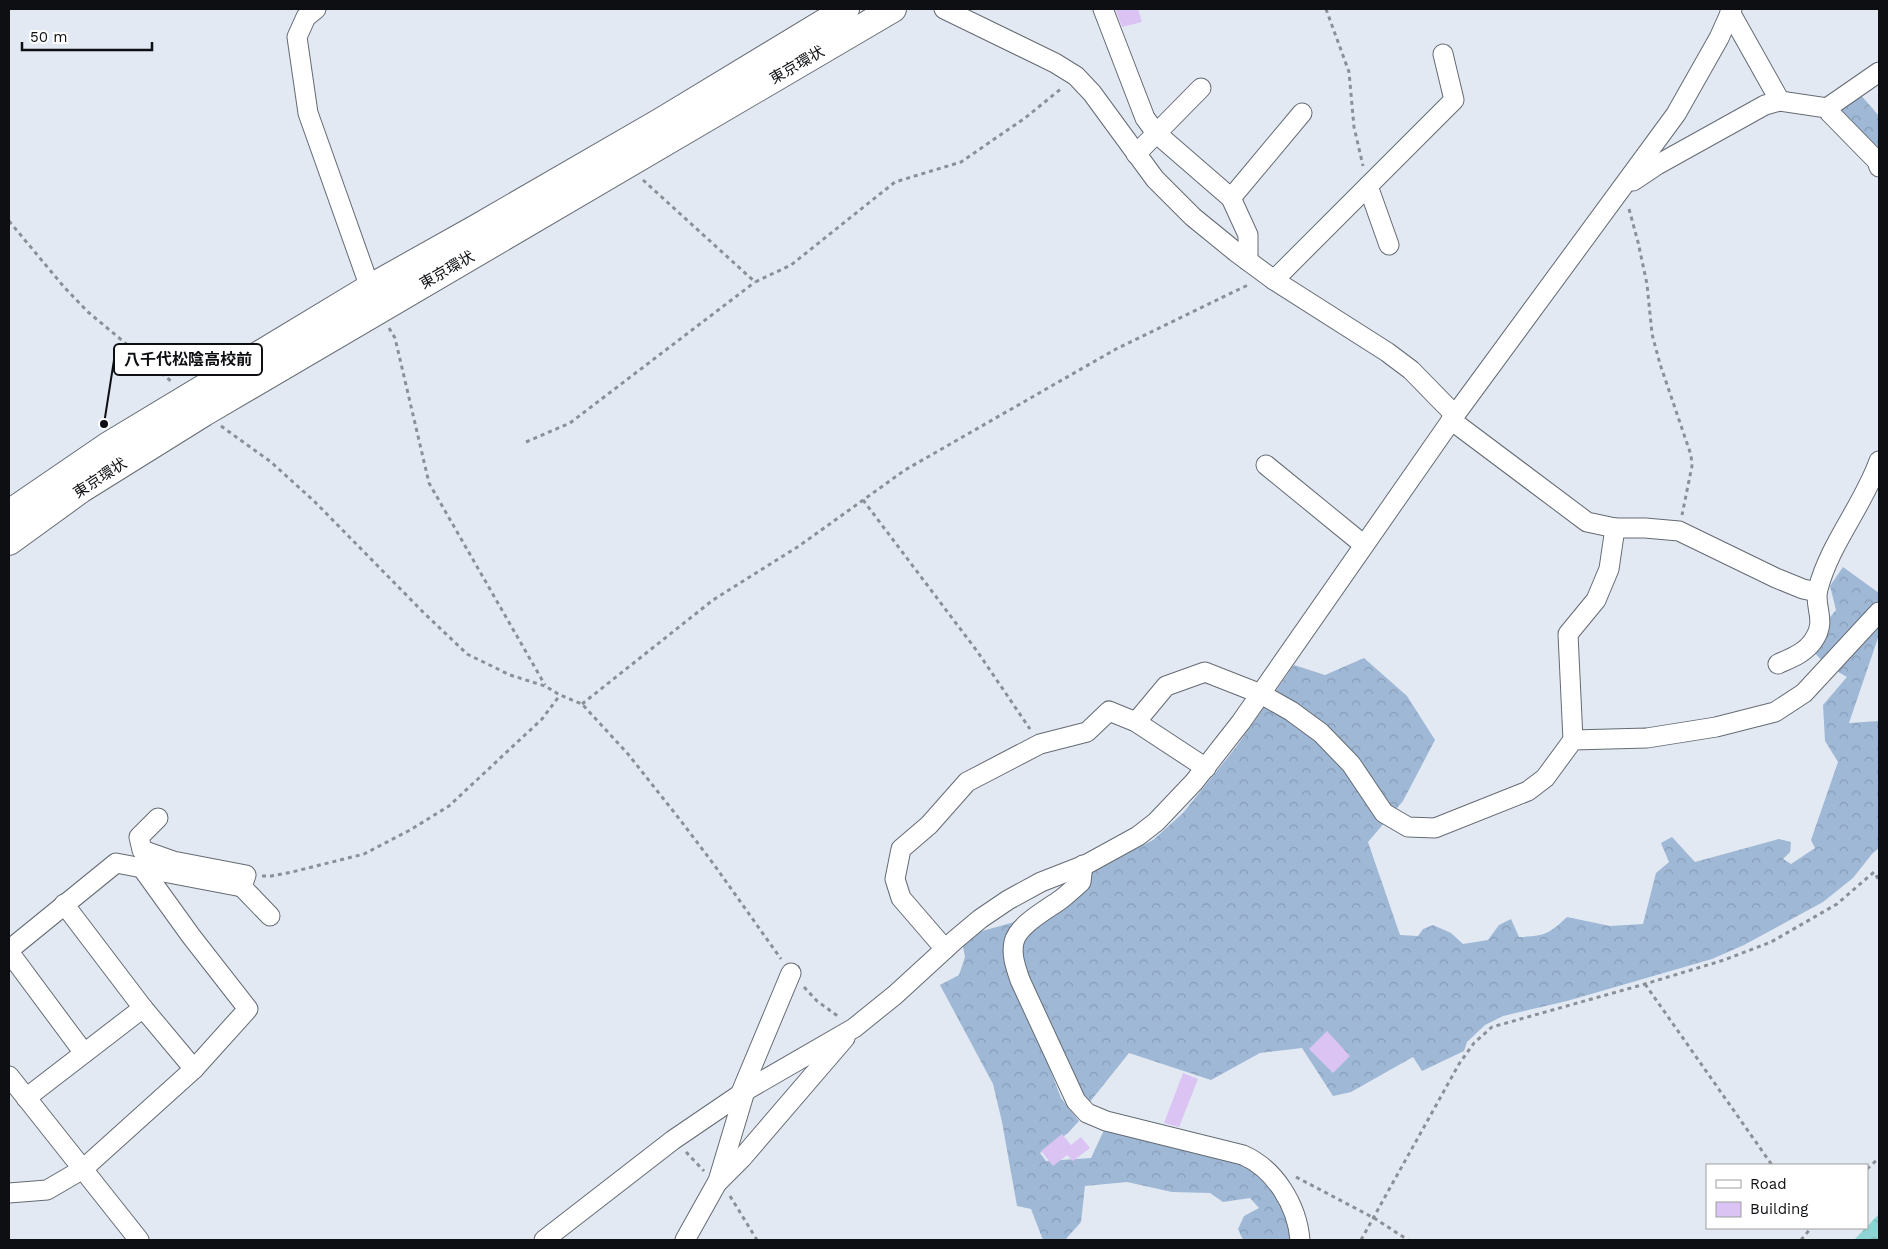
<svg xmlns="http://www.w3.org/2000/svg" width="1888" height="1249" viewBox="0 0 1888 1249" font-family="'Work Sans','Noto Sans JP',sans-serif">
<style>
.forest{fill:url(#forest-crowns)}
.water{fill:url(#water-ripples)}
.building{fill:#dbc4f3}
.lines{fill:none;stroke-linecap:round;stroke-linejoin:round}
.minor-casing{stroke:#656b73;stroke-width:21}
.highway-casing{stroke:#656b73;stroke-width:28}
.path{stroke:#8b9097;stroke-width:3;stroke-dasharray:4 4;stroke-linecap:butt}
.minor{stroke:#fff;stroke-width:19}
.highway{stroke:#fff;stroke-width:26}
.labels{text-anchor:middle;stroke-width:5;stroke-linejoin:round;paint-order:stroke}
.street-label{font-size:15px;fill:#0d0f12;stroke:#fff}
.leader{fill:none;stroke:#0d0f12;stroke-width:2}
.callout-dot{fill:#0d0f12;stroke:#fff;stroke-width:2}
.callout{fill:#fff;stroke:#0d0f12;stroke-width:2}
.callout-label{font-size:16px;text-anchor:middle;font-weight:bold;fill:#0d0f12}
</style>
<defs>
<pattern id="forest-crowns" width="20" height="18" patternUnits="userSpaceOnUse" patternTransform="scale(1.25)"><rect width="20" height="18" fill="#9fb8d6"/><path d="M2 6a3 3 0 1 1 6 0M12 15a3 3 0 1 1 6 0" fill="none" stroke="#889db7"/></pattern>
<pattern id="water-ripples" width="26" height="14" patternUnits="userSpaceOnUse" patternTransform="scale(1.25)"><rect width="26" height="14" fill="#8fd4d4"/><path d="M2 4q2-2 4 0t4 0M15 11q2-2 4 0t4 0" fill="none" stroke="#7ab5b5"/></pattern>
</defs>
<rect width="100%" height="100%" fill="#e2e9f2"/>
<g class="forest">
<polygon points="1860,94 1879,116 1879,158 1835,108"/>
<path d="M1843,567L1879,593V635L1849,723L1879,721V848L1872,854L1853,878L1823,902L1744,945L1712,959L1567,1001L1503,1016L1485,1025L1467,1042L1464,1051L1422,1071L1413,1057L1351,1092L1333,1096L1302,1048L1260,1053L1211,1080L1129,1053L1089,1103L1060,1053L1048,1064L1061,1098L1079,1121L1068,1133L1040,1153L1046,1161L1091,1158L1105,1128L1233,1160L1247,1168L1280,1191L1293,1240H1243L1238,1229L1244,1216L1259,1208L1250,1198L1223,1202L1210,1193L1172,1192L1127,1182L1085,1186L1081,1222L1065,1240H1043L1031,1209L1017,1206L1002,1122L993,1084L940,985L959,975L965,957L962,942L975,933L1022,920L1047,900L1093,871L1153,840L1183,813L1236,747L1294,665L1325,675L1364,658L1407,696L1435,740L1403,801L1368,842L1400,935L1418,936L1423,929L1433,925L1451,933L1463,944L1488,940L1499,925L1511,919L1519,937C1544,936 1548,935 1567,917L1610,926L1643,924L1656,873L1669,862L1661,843L1672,837L1695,862L1779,839L1791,842L1790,852L1783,859L1791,864L1815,848L1811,840L1838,762L1825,741L1823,705L1847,677L1826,665L1812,650L1818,632L1836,610L1830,586Z"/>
</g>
<polygon class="water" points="1879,1214 1879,1240 1854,1240"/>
<g class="building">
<polygon points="1115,9 1138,9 1142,22 1122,27"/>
<polygon points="1327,1031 1350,1056 1333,1073 1309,1049"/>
<polygon points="1183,1073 1198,1079 1179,1127 1164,1123"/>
<polygon points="1062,1134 1071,1145 1081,1137 1090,1148 1073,1161 1067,1155 1053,1166 1041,1151"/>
</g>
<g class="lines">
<g class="minor-casing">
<g id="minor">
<polyline points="316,9 306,17 297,37 308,113 374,299"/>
<polyline points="944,9 1055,63 1076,76 1092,93 1155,179 1193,217 1236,252 1274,280 1387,352 1411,370 1455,415"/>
<polyline points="1103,9 1145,118 1156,133 1231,198 1248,235 1248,261"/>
<polyline points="1730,12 1780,101"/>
<polyline points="1827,108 1830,113 1877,161 1879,167"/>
<polyline points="1136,154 1201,88"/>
<polyline points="1633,181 1657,165 1765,105 1780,101 1827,108 1879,72"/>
<polyline points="1368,186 1389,245"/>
<polyline points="1231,198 1302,113"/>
<polyline points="1274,280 1454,100 1443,54"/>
<polyline points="1451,420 1587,522 1615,528 1645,528 1679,531 1776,578 1803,589 1817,592"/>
<polyline points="1266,465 1364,545"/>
<path d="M1778,664C1791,658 1805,653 1813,641C1828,620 1813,607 1818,589C1830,543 1863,506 1879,461"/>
<polyline points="1136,722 1166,686 1205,672 1261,694 1291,711 1321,733 1351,764 1384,813 1408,827 1435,828 1528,791 1545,778 1573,740 1647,738 1716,727 1775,712 1804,693 1879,612"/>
<polyline points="1573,740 1568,634 1596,600 1609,569 1615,528"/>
<path d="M1083,865L1081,882C1074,888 1067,895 1060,900C1046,910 1018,925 1014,942C1011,955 1016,968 1020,980L1076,1101L1087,1113L1106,1121L1243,1155C1275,1169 1297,1205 1300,1240"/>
<polyline points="242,887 270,916"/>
<polyline points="64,904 143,1008"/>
<polyline points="945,949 901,898 895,879 901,849 929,825 967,782 1040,744 1087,732 1109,711 1136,722 1206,768"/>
<polyline points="9,950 116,863 242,887 246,875 173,861 142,850 139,837 158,818"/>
<polyline points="9,952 84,1053"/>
<polyline points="9,1076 139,1240"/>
<polyline points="740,1095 791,973"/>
<polyline points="26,1098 143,1008 194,1069"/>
<polyline points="717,1183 742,1158 845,1038"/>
<polyline points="9,1193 47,1190 83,1169 194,1069 248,1009 191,936 142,868"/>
<polyline points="544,1240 673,1140 745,1091 854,1028 895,995 955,940 980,919 1008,900 1041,882 1087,864 1138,836 1156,822 1194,782 1241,722 1455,415 1676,114 1719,38 1732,9"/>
<polyline points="685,1240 718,1181 745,1091"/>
</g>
</g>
<g class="highway-casing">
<g id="highway">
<polyline points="9,513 107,446 369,288 476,228 661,121 846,9"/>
<polyline points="9,542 82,489 204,413 893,9"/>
</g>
</g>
<g class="path">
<polyline points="1326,9 1349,72 1354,127 1363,166"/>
<polyline points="643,180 755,282 791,265 895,182 961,162 1025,118 1062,88"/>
<polyline points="1629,209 1638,242 1647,284 1652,334 1660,364 1691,455 1692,466 1682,515"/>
<polyline points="9,221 64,287 88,312 172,382"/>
<polyline points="389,328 395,338 429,483 545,685"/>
<polyline points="221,426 271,462 315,502 423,612 467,654 510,675 545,686 560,695 582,704 628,754 681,821 715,866 781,959"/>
<polyline points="526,442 570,423 755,282"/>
<polyline points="863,500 977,651 1030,729"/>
<polyline points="582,704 713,600 799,546 905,470 1116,349 1250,284"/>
<polyline points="262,876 271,876 292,872 364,854 410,830 449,806 542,719 560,695"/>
<polyline points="1645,984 1772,1165"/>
<polyline points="804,987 817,1001 839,1017"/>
<polyline points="686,1152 704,1171"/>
<polyline points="1867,1169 1879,1158"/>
<polyline points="1296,1177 1374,1218 1408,1240"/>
<polyline points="730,1196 757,1240"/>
<polyline points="1361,1240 1459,1064 1474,1043 1492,1027 1645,984 1724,960 1771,942 1837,904 1874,872 1879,880"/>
<polyline points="1801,1240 1811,1228"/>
</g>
<use href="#minor" class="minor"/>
<use href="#highway" class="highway"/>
</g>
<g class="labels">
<g class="street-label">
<text transform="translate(797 65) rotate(-30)" y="5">東京環状</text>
<text transform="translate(447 270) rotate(-30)" y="5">東京環状</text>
<text transform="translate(100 478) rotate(-33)" y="5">東京環状</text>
</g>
</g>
<path class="leader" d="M104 424L114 360"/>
<circle class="callout-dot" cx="104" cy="424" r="5"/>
<rect class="callout" x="114" y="344" width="148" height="31" rx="5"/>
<g class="callout-label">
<text x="188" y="365">八千代松陰高校前</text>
</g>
<rect width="1888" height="1249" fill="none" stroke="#0d0f12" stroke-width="20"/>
<rect x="1706" y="1164" width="162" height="65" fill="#ffffff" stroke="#9e9fa0"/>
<rect x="1716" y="1180" width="25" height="8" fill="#ffffff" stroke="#9e9fa0"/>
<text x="1750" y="1189" font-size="15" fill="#0d0f12">Road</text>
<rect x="1716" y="1202" width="25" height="15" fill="#dbc4f3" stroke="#9e9fa0"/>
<text x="1750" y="1214" font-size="15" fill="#0d0f12">Building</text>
<path d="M22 42v8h130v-8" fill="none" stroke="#0d0f12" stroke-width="2.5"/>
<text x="30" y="42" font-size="15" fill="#0d0f12" stroke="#ffffff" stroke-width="4" paint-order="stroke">50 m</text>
</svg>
